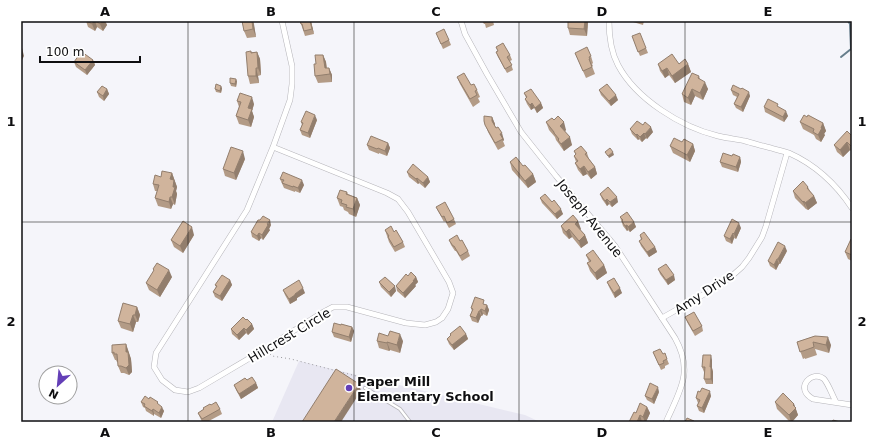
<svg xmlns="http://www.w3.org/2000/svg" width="873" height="443" viewBox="0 0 873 443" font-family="'DejaVu Sans',sans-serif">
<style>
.built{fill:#e8e7f2}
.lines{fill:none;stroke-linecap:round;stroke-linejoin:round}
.stream{stroke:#667d8b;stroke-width:2}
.lane-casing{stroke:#b6b5ba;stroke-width:4}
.street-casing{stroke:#b6b5ba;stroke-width:6}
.path{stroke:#9a9a9d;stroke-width:1;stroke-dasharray:1 3;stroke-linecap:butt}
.lane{stroke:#fff;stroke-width:2.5}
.street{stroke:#fff;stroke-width:5}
.wall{fill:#b39b86}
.shaded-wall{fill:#927e6d}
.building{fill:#d0b49c;stroke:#927e6d}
.grid{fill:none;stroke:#0e0e10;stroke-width:1;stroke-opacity:0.55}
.poi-dot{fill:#643fb7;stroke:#fff;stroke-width:1.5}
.labels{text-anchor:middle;stroke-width:4;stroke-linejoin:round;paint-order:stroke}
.street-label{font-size:13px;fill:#0e0e10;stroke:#fff}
.poi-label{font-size:13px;font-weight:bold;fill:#0e0e10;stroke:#fff;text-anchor:start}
.neatline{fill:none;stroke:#0e0e10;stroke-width:1.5}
.grid-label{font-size:13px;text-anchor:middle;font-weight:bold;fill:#0e0e10}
</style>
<rect width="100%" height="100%" fill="#f5f5fa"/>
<polygon class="built" points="299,361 525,415 540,422 272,422"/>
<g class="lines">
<polyline class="stream" points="841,57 851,49 850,24 848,21"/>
<g class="lane-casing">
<polyline id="lane" points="365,388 400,409 410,422"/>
</g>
<g class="street-casing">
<g id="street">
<path d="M461,21L465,34L487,74L521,132L556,176L615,246L675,338C694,372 680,390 666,422"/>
<path d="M609,21C609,36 611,52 618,65C636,99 681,127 718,136C726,138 736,139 745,141C753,143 762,146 771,148C777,150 783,151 789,153C816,165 836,184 852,208"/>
<polyline points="273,147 387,193 398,199 408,212 449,282 453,293 448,309 442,318 436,322 425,325 406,323 347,307 333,307 320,314 265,349 199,388 188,392 175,390 162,380 154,367 156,353 247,210 273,147 290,100 292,84 292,66 282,21"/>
<polyline points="662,318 715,288 733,275 742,267 749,258 762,237 766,226 787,153"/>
<path d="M836,402C832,395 829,385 824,379C813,369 793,388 813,399L852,405"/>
</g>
</g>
<polyline class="path" points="270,354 272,356 291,359 360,377 368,383 368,384"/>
<use href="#lane" class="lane"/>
<use href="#street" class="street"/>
</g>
<g class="wall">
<polygon points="86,21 105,21 107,25 103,31 97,27 95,31 88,27"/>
<polygon points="242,21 253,21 256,37 247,38 244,31"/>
<polygon points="300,21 311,21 314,34 305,36"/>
<polygon points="482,21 493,21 494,25 486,28 485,24 484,24"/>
<polygon points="568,21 588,21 587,36 570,35 568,28"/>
<polygon points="633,21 644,21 643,25 633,22"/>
<polygon points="436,33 449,40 451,45 443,49"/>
<polygon points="632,36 646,48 648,53 640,56"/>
<polygon points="496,47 510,55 512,60 510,61 513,70 507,73 498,57 496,52 498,51"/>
<polygon points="251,52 257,52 260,59 261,75 258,76 259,83 250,84 248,76"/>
<polygon points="575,53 591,56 593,63 592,64 593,66 592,66 595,74 586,78"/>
<polygon points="323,55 326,62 327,68 329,68 332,75 332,82 318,83 315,76 316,64"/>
<polygon points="80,56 93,60 95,65 87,75 76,67 74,62"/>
<polygon points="658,64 688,64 691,72 675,83 669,75 665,78 660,71"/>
<polygon points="699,76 700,79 708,89 703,100 695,96 691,105 684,102 682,94"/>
<polygon points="457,77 471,85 477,90 480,97 478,98 480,102 473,107 460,84"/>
<polygon points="237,81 236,87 231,86 230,83"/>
<polygon points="222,88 221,93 216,92 215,89"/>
<polygon points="107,89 109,94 104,101 99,97 97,92"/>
<polygon points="599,90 618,100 611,106 601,95"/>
<polygon points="731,90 750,96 743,112 736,108 734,104 737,97 733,95"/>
<polygon points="524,93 541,103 543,108 537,113 534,108 531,110 527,104 525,99 526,98"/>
<polygon points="237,101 254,104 252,111 254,117 251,127 239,124 236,116 239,107"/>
<polygon points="764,107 779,108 788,116 784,122 765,112"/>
<polygon points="492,117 495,124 495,126 504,140 503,141 505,146 498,150 488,132 484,121"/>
<polygon points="807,117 823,123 826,131 824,134 825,135 821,142 816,139 814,135 803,129 800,122"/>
<polygon points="317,120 310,138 302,135 300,130 302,125 301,122"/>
<polygon points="554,120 566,130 565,131 572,145 564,151 561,147 559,144 556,140 555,137 549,130 546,122"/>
<polygon points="630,129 653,132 647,139 646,138 642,142 639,139 638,140 632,134"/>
<polygon points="852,136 852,152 850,150 843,157 837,152 834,145"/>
<polygon points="682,142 693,144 695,151 690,162 673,153 670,146"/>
<polygon points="388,143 390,148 387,156 379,153 379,154 369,150 367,145"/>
<polygon points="574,151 587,153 589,159 595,167 597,174 591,179 587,174 583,176 578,170 575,163 576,162 574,156 576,155"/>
<polygon points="732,156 740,157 741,162 738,172 722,167 720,162"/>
<polygon points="245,159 236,180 225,176 223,169"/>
<polygon points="510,162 523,166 533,174 536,182 528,188 512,170"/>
<polygon points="407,172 428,177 430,182 425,188 419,183 418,184 409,177"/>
<polygon points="172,173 177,187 176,191 177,194 175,205 173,204 171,209 158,206 155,198 157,191 155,191 153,184 161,177"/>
<polygon points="280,179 304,185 300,193 295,191 295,192 284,188"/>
<polygon points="808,187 810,191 814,196 817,203 808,210 806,209 795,198 793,191"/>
<polygon points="347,192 348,194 357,198 360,205 356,217 349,214 348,212 344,210 343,207 340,206 337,198"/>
<polygon points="600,194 618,202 612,207 609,204 607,206 602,199"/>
<polygon points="540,198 552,202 563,214 557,219 542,203"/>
<polygon points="436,207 454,219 456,224 449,228 445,221 444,222 438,211"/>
<polygon points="620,217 634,222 636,227 630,232 628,230 627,231 623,226"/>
<polygon points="271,225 269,229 270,230 263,240 261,238 259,241 252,237 251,232"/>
<polygon points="561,226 581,229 580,230 585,235 588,243 581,248 572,237 569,239 563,233"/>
<polygon points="741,228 736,239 734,238 732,244 726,241 724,236"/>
<polygon points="385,230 394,232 403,242 405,247 395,252 389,242"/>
<polygon points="194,235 183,253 174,247 171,240"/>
<polygon points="640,235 655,247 657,252 649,257 641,246 639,241 641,240"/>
<polygon points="852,239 852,261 848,259 845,252"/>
<polygon points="449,240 460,241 468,251 470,256 462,261 456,251 455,251 451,245"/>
<polygon points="787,251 780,264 779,264 776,270 770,266 768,261"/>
<polygon points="586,255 604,265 607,273 597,280 590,271 587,263 589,262"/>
<polygon points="153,269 172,277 160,297 149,290 146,283 154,271"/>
<polygon points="658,269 675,280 668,285 660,274"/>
<polygon points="408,276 416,277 418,282 415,285 416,286 405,298 397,291 396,286"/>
<polygon points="230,280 232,285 222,301 215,297 213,292 216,287 215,285"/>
<polygon points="379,282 396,291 391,297 381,287"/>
<polygon points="607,282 622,293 615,298 609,287"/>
<polygon points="283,290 305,293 297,298 297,300 290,304 285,295"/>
<polygon points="486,305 487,305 489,310 487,316 483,314 482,316 481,316 478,323 472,321 470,316 472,311 471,308"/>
<polygon points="137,307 140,315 138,322 136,322 133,332 121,328 118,321"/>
<polygon points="685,317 702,326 703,331 695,336 687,322"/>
<polygon points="246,320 252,324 254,329 248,335 246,333 239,340 232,334 231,329"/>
<polygon points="341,325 352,327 354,331 351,342 334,337 332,332"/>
<polygon points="450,334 466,334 468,339 454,350 449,344 447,339 451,336"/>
<polygon points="815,336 831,345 829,353 815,349 817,355 805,359 805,358 803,359 797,342"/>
<polygon points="377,341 403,341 400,353 390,350 389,351 379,348"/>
<polygon points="126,344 131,359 132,372 129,375 124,373 121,373 118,366 118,362 117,362 116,360 115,360 112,353"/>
<polygon points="653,352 663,354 667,359 669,364 665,366 665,368 661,370"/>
<polygon points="712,360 712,368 713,372 713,384 706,384 704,379 704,372 702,367"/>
<polygon points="247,380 256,383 258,388 241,399 236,390 234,385"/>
<polygon points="659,392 654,404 647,400 645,396"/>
<polygon points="700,392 711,396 704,413 699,411 697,406 698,403 696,398"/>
<polygon points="141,402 158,404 164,411 161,418 154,414 154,416 146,411 145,408 143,407"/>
<polygon points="775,402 794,404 798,415 792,422 790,422 777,409"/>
<polygon points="211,405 220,409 222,414 207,422 202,422 198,413"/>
<polygon points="647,407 650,413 646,422 629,422 636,413"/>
</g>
<g class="shaded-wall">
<polygon points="94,21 95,21 97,27 95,31 92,24"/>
<polygon points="102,21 105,21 107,25 103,31 100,24"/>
<polygon points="252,21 253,21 254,24 256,37 253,29"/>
<polygon points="310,21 311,21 314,34 312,29"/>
<polygon points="585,21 588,21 587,36 584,29"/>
<polygon points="22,48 24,56 21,62 21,50"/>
<polygon points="257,52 260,59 261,75 258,68"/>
<polygon points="323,55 326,62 327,76 325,68"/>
<polygon points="93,60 95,65 87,75 85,70"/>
<polygon points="688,64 691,72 675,83 672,76"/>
<polygon points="256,68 258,76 259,83 256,76"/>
<polygon points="329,68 332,75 332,82 330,74"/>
<polygon points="667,68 669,75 665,78 662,71"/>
<polygon points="236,79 237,81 236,87 235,84"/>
<polygon points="705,82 708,89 703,100 700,93"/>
<polygon points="221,86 222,88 221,93 220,91"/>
<polygon points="107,89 109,94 104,101 103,96"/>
<polygon points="692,89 695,96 691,105 688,98"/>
<polygon points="749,92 750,96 743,112 741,107"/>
<polygon points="616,95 618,100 611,106 609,101"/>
<polygon points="252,97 254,104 252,111 254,117 251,127 248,120 248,108"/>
<polygon points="532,103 534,108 531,110 530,105"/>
<polygon points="541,103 543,108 537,113 535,108"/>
<polygon points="786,111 788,116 784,122 783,117"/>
<polygon points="315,115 317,120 310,138 308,133"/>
<polygon points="492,117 495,124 494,128 492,121"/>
<polygon points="564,122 566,130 563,133 560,126"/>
<polygon points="823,123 826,131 824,134 825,135 821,142 818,135"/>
<polygon points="651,127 653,132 647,139 645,134"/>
<polygon points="502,133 504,140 503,141 500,134"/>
<polygon points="644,133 646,138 642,142 640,137"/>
<polygon points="637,134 639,139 638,140 636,135"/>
<polygon points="570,137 572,145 564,151 561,144"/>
<polygon points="847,142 850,150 843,157 840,150"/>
<polygon points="388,143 390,148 387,156 385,151"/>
<polygon points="693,144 695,151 690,162 687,155"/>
<polygon points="243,151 245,159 236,180 234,173"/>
<polygon points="613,152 614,155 609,158 608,156"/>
<polygon points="740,157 741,162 738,172 736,167"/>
<polygon points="584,166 587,174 583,176 580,169"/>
<polygon points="595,167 597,174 591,179 588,172"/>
<polygon points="172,173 177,187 176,191 177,194 175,205 172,197 170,179"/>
<polygon points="533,174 536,182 528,188 525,181"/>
<polygon points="428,177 430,182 425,188 423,183"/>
<polygon points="417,178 419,183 418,184 416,179"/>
<polygon points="302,180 304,185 300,193 298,188"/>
<polygon points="814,196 817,203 808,210 805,203"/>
<polygon points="170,197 173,204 171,209 169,202"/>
<polygon points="617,197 618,202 612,207 610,202"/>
<polygon points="357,198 360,205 356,217 353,209"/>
<polygon points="607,199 609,204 607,206 605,201"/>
<polygon points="804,201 806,209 803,202"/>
<polygon points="561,209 563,214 557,219 555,214"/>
<polygon points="270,220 271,225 269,229 270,230 263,240 262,235"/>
<polygon points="578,221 581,229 578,231 575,224"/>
<polygon points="634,222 636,227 630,232 628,227"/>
<polygon points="739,223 741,228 736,239 734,234"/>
<polygon points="627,225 628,230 627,231 625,226"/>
<polygon points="192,227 194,235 183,253 180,246"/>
<polygon points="569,229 572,237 569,239 566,232"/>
<polygon points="259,233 261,238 259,241 257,236"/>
<polygon points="733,233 734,238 732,244 730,239"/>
<polygon points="585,235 588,243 581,248 579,241"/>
<polygon points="785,246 787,251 780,264 778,259"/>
<polygon points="655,247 657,252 649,257 647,252"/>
<polygon points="777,259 779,264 776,270 774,265"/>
<polygon points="604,265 607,273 597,280 595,273"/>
<polygon points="169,270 172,277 160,297 157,290"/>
<polygon points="674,275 675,280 668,285 666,280"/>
<polygon points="416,277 418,282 415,285 416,286 405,298 403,293"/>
<polygon points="230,280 232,285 222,301 220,296"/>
<polygon points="395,286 396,291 391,297 389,292"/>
<polygon points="303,288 305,293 297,298 297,300 290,304 289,299 295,294"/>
<polygon points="620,288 622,293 615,298 614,293"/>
<polygon points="487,305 489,310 487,316 485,311"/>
<polygon points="137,307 140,315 138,322 135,315"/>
<polygon points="481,309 483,314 482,316 480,311"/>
<polygon points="479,311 481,316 478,323 476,318"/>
<polygon points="133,315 136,322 133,332 130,324"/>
<polygon points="252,324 254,329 248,335 246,330"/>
<polygon points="352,327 354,331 351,342 349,337"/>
<polygon points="244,328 246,333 239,340 237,335"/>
<polygon points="400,334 403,341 400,353 397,345"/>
<polygon points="466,334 468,339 454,350 452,345"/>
<polygon points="828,337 831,345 829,353 826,345"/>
<polygon points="387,342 390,350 389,351 387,343"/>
<polygon points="126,344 131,359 132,372 129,375 126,368"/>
<polygon points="711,355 712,360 712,368 713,372 713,384 711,379 710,367"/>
<polygon points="256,383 258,388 241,399 239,394"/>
<polygon points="359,384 361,391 341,422 334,422"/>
<polygon points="658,387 659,392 654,404 652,399"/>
<polygon points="710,391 711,396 704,413 702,408"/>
<polygon points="794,404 798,415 792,422 791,422 789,415 793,405"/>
<polygon points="162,407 164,411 161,418 159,413"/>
<polygon points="647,407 650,413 646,422 645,422 643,417"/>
<polygon points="153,409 154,414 154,416 152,411"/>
<polygon points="640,415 642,422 637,422"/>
</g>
<g class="building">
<polygon points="87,21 94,21 92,24"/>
<polygon points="96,21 102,21 100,24"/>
<polygon points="242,21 252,21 253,29 244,31"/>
<polygon points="300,21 310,21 312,29 304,31 302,24 301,24"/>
<polygon points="568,21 585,21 584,29 568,28"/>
<polygon points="444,29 449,40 441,44 436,33"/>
<polygon points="640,33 646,48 638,52 632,36"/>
<polygon points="503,43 510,55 507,57 512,65 505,69 496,52 498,51 496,47"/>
<polygon points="587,47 591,56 589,57 590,59 589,59 592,67 583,71 575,53"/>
<polygon points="251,51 251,53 257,52 258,68 256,68 256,76 248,76 246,52"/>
<polygon points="82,52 93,60 85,70 74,62 79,55 80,56"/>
<polygon points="672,54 679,64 685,59 688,64 672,76 667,68 662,71 658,64"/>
<polygon points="315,55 323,55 325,68 329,68 330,74 315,76 314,64 316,64"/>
<polygon points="464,73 471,85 474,84 477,90 475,91 477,95 470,99 457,77"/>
<polygon points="692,73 699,76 698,78 705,82 700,93 692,89 688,98 682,94"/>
<polygon points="230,78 236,79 235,84 230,83"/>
<polygon points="216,84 221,86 220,91 215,89"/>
<polygon points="607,84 616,95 609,101 599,90"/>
<polygon points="733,85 741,89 742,88 749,92 741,107 734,104 739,94 731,90"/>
<polygon points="102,86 107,89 103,96 97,92"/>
<polygon points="531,89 541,103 535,108 532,103 530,105 525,99 527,97 524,93"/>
<polygon points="240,93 252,97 248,108 252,109 248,120 236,116 241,102 237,101"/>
<polygon points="768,99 778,104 777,106 786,111 783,117 764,107"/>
<polygon points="306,111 315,115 308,133 300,130 303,123 301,122"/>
<polygon points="804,115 807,117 808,115 823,123 821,128 822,128 818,135 813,132 814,129 800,122"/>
<polygon points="484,116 492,117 492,121 496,128 498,127 502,133 500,134 503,139 495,143 485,125 484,121"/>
<polygon points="558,116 564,122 560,126 570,137 561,144 558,140 559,139 554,133 554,132 546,122 552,118 554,120"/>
<polygon points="637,121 643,125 645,122 651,127 645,134 644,133 640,137 637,134 636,135 630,129"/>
<polygon points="847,131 852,136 852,147 847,142 840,150 834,145"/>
<polygon points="371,136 388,143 385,151 378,148 377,149 367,145"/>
<polygon points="674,138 682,142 684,139 693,144 687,155 670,146"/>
<polygon points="581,146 587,153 585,154 595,167 588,172 584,166 580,169 575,163 578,161 574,156 576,154 574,151"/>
<polygon points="231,147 243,151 234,173 223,169"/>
<polygon points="610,148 613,152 608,156 605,152"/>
<polygon points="723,153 732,156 733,154 740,157 736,167 720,162"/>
<polygon points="516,157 523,166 525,165 533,174 525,181 510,162"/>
<polygon points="413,164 428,177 423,183 417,178 416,179 407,172"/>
<polygon points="162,171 172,173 170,179 174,180 173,187 175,187 172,197 170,197 169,202 155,198 159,185 153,184 155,175 161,177"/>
<polygon points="283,172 302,180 298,188 293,186 293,187 282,183 284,180 280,179"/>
<polygon points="803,181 808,187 807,188 814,196 805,203 804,201 803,202 793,191"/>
<polygon points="608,187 617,197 610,202 607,199 605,201 600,194"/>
<polygon points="340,190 347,192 346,194 357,198 353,209 346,207 347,205 341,203 342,200 337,198"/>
<polygon points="545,194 552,202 554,200 561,209 555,214 540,198"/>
<polygon points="445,202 454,219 447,223 444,216 442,217 436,207"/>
<polygon points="627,212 634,222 628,227 627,225 625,226 622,221 623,220 620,217"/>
<polygon points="573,215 578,221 575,224 585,235 579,241 569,229 566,232 561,226"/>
<polygon points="263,216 270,220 267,224 268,225 262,235 259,233 257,236 251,232 258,220 260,220"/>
<polygon points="732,219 739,223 734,234 733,233 730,239 724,236"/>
<polygon points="183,221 192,227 180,246 171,240"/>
<polygon points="391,226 394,232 396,230 403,242 394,247 388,237 389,236 385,230"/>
<polygon points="644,232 655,247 647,252 639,241 642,239 640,235"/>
<polygon points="457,235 460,241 462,240 468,251 460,256 454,246 453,246 449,240"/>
<polygon points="851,239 852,239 852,255 845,252"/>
<polygon points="778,242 785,246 778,259 777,259 774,265 768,261"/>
<polygon points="593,250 604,265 595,273 587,263 591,261 586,255"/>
<polygon points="157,263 169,270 157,290 146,283 154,270 153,269"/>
<polygon points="666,264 674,275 666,280 658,269"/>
<polygon points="411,272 416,277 413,281 414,281 403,293 396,286 406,274 408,276"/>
<polygon points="222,275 230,280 220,296 213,292 217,286 215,285"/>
<polygon points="385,277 395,286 389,292 379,282"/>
<polygon points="614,278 620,288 614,293 607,282"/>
<polygon points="299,280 303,288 295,294 295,295 289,299 283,290"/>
<polygon points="475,297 484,300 483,304 487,305 485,311 481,309 480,311 479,311 476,318 470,316 473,309 471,308"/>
<polygon points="123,303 137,307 135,315 133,315 130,324 118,321"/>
<polygon points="694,312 702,326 693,331 685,317"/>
<polygon points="243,317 246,320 247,319 252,324 246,330 244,328 237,335 231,329"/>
<polygon points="334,323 341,325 341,324 352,327 349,337 332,332"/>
<polygon points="460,326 466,334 452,345 447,339 451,335 450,334"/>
<polygon points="390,331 400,334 397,345 387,342 387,343 377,341 379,333 388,336"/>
<polygon points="815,336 828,337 826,345 813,342 814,347 803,351 802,351 800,352 797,342"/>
<polygon points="126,344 126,352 128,352 129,365 126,368 121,366 118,366 117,354 114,354 114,352 112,353 112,345"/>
<polygon points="660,349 663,354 665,353 667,359 663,361 664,363 659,365 653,352"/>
<polygon points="703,355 711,355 710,367 711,367 711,379 704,379 705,367 702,367"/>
<polygon points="336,369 359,384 334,422 302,422"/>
<polygon points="252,377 256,383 239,394 234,385 245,378 247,380"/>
<polygon points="650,383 658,387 652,399 645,396"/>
<polygon points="702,388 710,391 702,408 697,406 700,400 696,398 698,391 700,392"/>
<polygon points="783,393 794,404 793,405 796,408 789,415 775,402"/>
<polygon points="145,396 149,399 150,397 158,402 157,403 162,407 159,413 153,409 152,411 144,406 145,404 141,402"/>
<polygon points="216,402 220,409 202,419 198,413 204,409 203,408 210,404 211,405"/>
<polygon points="640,403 647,407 643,417 640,415 637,422 629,422 634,412 636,413"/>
<polygon points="687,418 694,421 694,422 685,422"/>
<polygon points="833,420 840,422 832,422"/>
</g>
<path class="grid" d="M188,21V422M354,21V422M519,21V422M685,21V422M21,222H852"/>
<circle class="poi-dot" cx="349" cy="388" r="4"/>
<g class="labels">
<g class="street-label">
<text transform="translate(590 218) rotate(51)" y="5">Joseph Avenue</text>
<text transform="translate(704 292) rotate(-33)" y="5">Amy Drive</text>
<text transform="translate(289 335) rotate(-31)" y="5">Hillcrest Circle</text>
</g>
<g class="poi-label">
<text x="357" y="386">Paper Mill<tspan x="357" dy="15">Elementary School</tspan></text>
</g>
</g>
<rect width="873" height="443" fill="none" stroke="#ffffff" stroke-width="44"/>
<g transform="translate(58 385) rotate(207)"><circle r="19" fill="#ffffff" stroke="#9f9f9f"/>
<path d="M0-3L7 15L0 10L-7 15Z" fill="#643fb7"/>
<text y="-6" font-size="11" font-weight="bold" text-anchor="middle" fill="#0e0e10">N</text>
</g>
<path d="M40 56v6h100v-6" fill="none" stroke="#0e0e10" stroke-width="2"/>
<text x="46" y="56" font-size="12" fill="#0e0e10" stroke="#ffffff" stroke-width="3" paint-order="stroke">100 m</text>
<rect x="22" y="22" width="829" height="399" class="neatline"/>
<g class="grid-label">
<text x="105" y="16">A</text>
<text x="271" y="16">B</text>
<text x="436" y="16">C</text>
<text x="602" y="16">D</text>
<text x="768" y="16">E</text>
<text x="11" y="126">1</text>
<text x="862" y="126">1</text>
<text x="11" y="326">2</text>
<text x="862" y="326">2</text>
<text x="105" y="437">A</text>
<text x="271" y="437">B</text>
<text x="436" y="437">C</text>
<text x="602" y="437">D</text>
<text x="768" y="437">E</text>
</g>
</svg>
